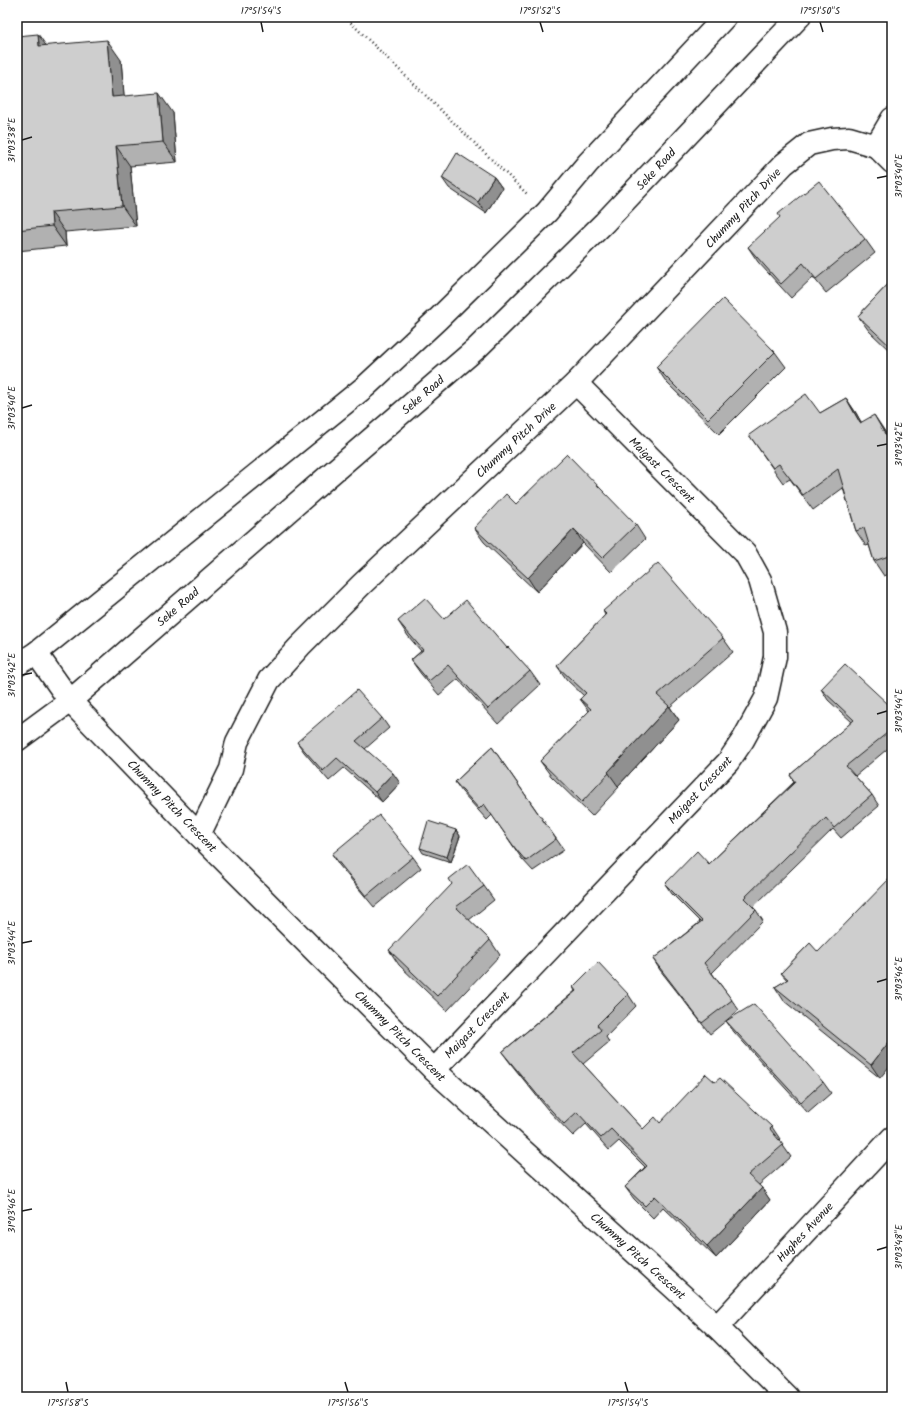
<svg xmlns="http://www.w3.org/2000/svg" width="909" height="1414" viewBox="0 0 909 1414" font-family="Kalam,sans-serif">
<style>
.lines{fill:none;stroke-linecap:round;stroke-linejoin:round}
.minor-casing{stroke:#1c1c1c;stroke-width:25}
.major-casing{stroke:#1c1c1c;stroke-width:25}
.path{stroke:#1c1c1c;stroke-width:2.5;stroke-dasharray:1 3;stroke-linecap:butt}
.minor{stroke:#fff;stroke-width:22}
.major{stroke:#fff;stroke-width:22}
.wall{fill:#b1b1b1;stroke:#1c1c1c}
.shaded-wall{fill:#909090;stroke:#1c1c1c}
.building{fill:#cecece;stroke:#1c1c1c}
.ticks{fill:none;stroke:#1c1c1c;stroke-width:1.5}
.labels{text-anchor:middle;stroke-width:3.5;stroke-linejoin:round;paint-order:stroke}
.street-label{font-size:12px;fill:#1c1c1c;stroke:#fff}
.neatline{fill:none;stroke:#1c1c1c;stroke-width:1.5}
.ticks-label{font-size:10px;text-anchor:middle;fill:#1c1c1c}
</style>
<rect width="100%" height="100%" fill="#fff"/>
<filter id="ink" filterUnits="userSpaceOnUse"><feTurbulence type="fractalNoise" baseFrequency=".025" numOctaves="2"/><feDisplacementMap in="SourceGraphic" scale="8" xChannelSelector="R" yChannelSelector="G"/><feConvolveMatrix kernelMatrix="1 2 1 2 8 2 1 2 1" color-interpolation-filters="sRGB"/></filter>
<g filter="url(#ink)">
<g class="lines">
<g class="minor-casing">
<g id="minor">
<polyline points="876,146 892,162"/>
<polyline points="36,653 70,701 199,835 434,1070 717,1327 787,1397"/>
<polyline points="199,835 231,769 237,742 269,680 300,646 361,585 576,383 784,164 809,144 832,139 849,138 876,146 892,119"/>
<polyline points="434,1070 728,762 743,740 766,698 775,657 775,632 760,580 745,553 576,383"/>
<polyline points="717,1327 892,1138"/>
</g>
</g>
<g class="major-casing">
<g id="major">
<polyline points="17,665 36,653 366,386 438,319 547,212 588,163 725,17"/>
<polyline points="17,740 70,701 326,478 477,348 604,223 799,17"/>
</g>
</g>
<polyline class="path" points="345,17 528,195"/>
<use href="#minor" class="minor"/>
<use href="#major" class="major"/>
</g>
<g class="wall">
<polygon points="17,36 45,45 121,60 124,96 173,113 177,162 130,166 136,226 65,232 66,246 17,251"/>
<polygon points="494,177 502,188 486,213 449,188 442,178"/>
<polygon points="865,239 875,253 826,293 813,277 791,298 758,262 748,247"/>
<polygon points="892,280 892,353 869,331 858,316"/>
<polygon points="775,352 786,367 719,434 667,383 656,367"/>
<polygon points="846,398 856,413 861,422 884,430 892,443 892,573 884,576 874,561 869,545 866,546 856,531 843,488 813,510 790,479 783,483 749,435 820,413"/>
<polygon points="516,504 636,525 645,539 611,572 583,543 537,592 484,542 474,528"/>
<polygon points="603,611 723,638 733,652 670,707 679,720 618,786 619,787 592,816 551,776 540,761 589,711 580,699 584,696 567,680 557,666 605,615"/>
<polygon points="444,619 507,648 530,671 540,685 498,724 458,679 439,695 421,674 411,660 421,651 408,636 398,621"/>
<polygon points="821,689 892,709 892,745 855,776 872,795 879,806 841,838 833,829 753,907 756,910 763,921 712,973 739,1010 710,1034 660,970 653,959 700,922 672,894 665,884 709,864 794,782 790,775 852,722 828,700"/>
<polygon points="382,718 389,728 365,749 400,783 382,802 344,768 329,781 304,752 297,742"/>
<polygon points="492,747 564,850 533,871 522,859 492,815 487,820 462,792 455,782"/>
<polygon points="456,830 460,836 451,862 423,853 420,848"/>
<polygon points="332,854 413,857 421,868 374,907 339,865"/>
<polygon points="484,886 494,900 469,920 490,940 500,955 447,1011 399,965 389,950"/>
<polygon points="810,943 880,1078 784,1001 775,987 787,980 781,973"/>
<polygon points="573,987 628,994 636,1006 606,1037 609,1042 583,1064 643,1129 660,1123 715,1082 772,1127 780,1139 779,1140 791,1157 759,1185 770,1200 716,1258 663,1207 653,1218 634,1199 625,1187 645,1167 619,1141 609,1150 586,1124 573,1136 548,1110 511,1064 502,1052 575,991"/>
<polygon points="726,1021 823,1082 831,1093 808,1113 734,1032"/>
</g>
<g class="shaded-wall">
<polygon points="38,34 52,54 39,46"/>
<polygon points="107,40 121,60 126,117 112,97"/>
<polygon points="159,93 173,113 177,162 163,142"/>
<polygon points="116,146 130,166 136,226 122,206"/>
<polygon points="494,177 502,188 486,213 478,202"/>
<polygon points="51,212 65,232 66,246 52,226"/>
<polygon points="846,398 856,413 870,438 860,423"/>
<polygon points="874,415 884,430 892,443 892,446"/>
<polygon points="574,529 583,543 537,592 528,578"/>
<polygon points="669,706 679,720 618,786 608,772"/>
<polygon points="393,773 400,783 382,802 375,792"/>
<polygon points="456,830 460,836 451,862 447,857"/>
<polygon points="892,1038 892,1063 880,1078 871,1065"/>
<polygon points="762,1188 770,1200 716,1258 707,1246"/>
</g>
<g class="building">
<polygon points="38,34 39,46 107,40 112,97 159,93 163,142 116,146 122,206 51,212 52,226 17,230 17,36"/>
<polygon points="457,153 494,177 478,202 442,178"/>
<polygon points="819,181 865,239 816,279 803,263 781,284 748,247 780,217 778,214"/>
<polygon points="892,280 892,348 858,316"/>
<polygon points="723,299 775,352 708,419 656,367"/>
<polygon points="806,394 820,413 846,398 860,423 874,415 892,446 892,555 874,561 864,528 856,531 838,469 803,495 779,464 773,468 749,435"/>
<polygon points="567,454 636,525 602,558 574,529 528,578 474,528 506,494 516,504"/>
<polygon points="658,563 723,638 657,695 669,706 608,772 609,773 582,802 540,761 591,709 580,699 586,693 557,666 606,614 603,611"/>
<polygon points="425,598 444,619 466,600 507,648 508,647 530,671 488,709 448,665 429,681 411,660 423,650 398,621"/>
<polygon points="845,664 888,704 892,709 892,729 846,766 872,795 834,828 826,818 744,898 756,910 704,963 732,1000 702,1023 653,959 702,921 665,884 697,851 709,864 795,782 790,775 854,720 821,689"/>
<polygon points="357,690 382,718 356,741 393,773 375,792 337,758 323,771 297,742"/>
<polygon points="492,747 556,839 526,861 515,848 484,804 479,809 455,782"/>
<polygon points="379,815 413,857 366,896 332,854"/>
<polygon points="428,821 456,830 447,857 420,848"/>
<polygon points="892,861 892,868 888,864"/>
<polygon points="468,864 484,886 456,907 490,940 437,996 389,950 452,884 449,879"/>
<polygon points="892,876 892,1038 871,1065 775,987 788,979 781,973 810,943 818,952"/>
<polygon points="598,962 628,994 597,1025 601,1030 573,1053 643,1129 655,1117 660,1123 706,1074 715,1082 720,1078 772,1127 770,1129 783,1145 748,1175 762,1188 707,1246 655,1196 645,1206 625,1187 647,1166 611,1129 601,1138 577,1112 564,1124 540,1098 502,1052 576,991 573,987"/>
<polygon points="754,1004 823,1082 801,1102 726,1021"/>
</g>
</g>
<path class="ticks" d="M261,22L263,32M540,22L543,32M820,22L823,32M22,140L32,137M877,178L887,176M22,408L32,405M877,446L887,444M22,675L32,673M877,714L887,711M22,943L32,941M877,982L887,979M22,1211L32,1209M877,1250L887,1247M66,1382L68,1392M345,1382L348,1392M625,1382L628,1392"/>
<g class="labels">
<g class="street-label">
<text transform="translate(656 169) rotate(-47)" y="4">Seke Road</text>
<text transform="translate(743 208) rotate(-47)" y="4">Chummy Pitch Drive</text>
<text transform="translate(423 395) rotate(-41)" y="4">Seke Road</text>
<text transform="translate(516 440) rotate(-43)" y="4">Chummy Pitch Drive</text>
<text transform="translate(662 470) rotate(45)" y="4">Maigast Crescent</text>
<text transform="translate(178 607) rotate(-41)" y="4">Seke Road</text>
<text transform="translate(700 790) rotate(-47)" y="4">Maigast Crescent</text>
<text transform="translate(172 806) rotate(46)" y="4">Chummy Pitch Crescent</text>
<text transform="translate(477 1025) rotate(-46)" y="4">Maigast Crescent</text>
<text transform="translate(400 1036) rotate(45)" y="4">Chummy Pitch Crescent</text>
<text transform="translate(805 1232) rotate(-47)" y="4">Hughes Avenue</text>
<text transform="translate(638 1256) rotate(42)" y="4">Chummy Pitch Crescent</text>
</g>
</g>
<rect width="909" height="1414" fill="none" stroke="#fff" stroke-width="44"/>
<rect x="22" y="22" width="865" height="1370" class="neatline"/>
<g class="ticks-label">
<text x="261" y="14">17°51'54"S</text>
<text x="540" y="14">17°51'52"S</text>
<text x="820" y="14">17°51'50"S</text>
<text transform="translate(11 140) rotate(-90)" y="4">31°03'38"E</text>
<text transform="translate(898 176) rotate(-90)" y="4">31°03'40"E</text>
<text transform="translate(11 408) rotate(-90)" y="4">31°03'40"E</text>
<text transform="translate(898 444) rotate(-90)" y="4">31°03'42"E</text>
<text transform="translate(11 675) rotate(-90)" y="4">31°03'42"E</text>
<text transform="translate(898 711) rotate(-90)" y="4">31°03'44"E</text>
<text transform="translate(11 943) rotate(-90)" y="4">31°03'44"E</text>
<text transform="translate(898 979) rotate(-90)" y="4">31°03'46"E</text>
<text transform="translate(11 1211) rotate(-90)" y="4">31°03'46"E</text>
<text transform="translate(898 1247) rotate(-90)" y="4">31°03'48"E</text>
<text x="68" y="1406">17°51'58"S</text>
<text x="348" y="1406">17°51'56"S</text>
<text x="628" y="1406">17°51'54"S</text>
</g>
</svg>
